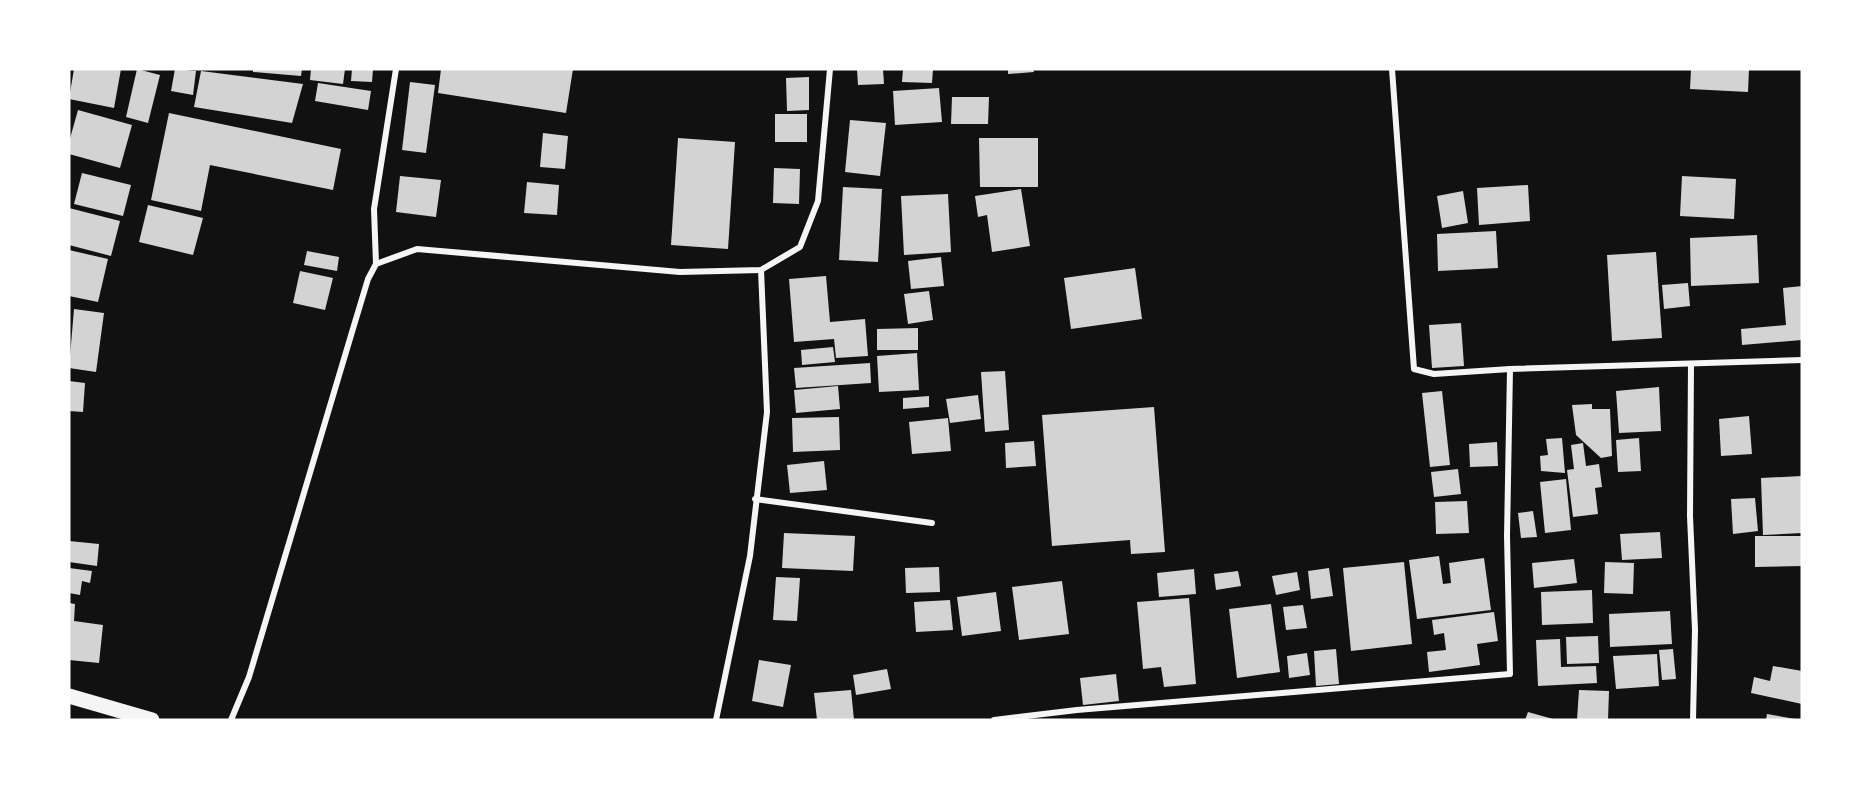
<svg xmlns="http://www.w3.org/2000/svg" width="1871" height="789" viewBox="0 0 1871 789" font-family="'Work Sans',sans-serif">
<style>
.building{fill:#d3d3d3}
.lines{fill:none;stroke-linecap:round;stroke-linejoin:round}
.minor{stroke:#f5f5f5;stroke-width:6}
.primary{stroke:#f5f5f5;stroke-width:15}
</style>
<rect width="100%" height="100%" fill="#111"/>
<g class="building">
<polygon points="74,69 121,69 114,108 69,99"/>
<polygon points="137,69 160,75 148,123 126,117"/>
<polygon points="175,69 196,71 193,95 171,91"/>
<polygon points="253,69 302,69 301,76 253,72"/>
<polygon points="311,69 345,69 343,84 310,80"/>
<polygon points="352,69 373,69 372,82 351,81"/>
<polygon points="441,69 573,69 566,113 438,93"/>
<polygon points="857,69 883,69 884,84 858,85"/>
<polygon points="903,69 933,69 932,83 902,82"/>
<polygon points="1008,69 1033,69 1034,72 1008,74"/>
<polygon points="1691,69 1749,69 1748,92 1690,89"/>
<polygon points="201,71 303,84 292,123 194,107"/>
<polygon points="809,77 809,110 787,111 786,78"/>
<polygon points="410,82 435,85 426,153 402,150"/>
<polygon points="318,83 371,91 368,110 315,101"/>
<polygon points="939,88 942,122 895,125 893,91"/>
<polygon points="952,97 989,97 988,124 951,124"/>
<polygon points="78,110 132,125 120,168 69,154 69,142"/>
<polygon points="169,113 341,149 333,190 210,165 201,211 151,200"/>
<rect x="775" y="114" width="32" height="28"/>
<polygon points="850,120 886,123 880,176 845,172"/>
<polygon points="543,133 568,136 565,169 540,167"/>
<polygon points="678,138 735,142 728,249 671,245"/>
<polygon points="979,138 1038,138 1038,187 980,187"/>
<polygon points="774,168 800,169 799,204 773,203"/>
<polygon points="82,173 131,185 123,216 74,204"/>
<polygon points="400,176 441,180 436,217 396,212"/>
<polygon points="1682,176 1736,179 1734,219 1680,216"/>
<polygon points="527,182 559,185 557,215 524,213"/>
<polygon points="1528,185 1530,221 1479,225 1477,188"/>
<polygon points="843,187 882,189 878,262 839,260"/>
<polygon points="1021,189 1030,246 992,252 987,215 978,217 975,196"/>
<polygon points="1463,191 1468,223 1442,228 1437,196"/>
<polygon points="948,194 951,252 904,255 901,196"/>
<polygon points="148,205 203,218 193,255 139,242"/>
<polygon points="69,208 120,221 111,256 69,245"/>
<polygon points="1496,231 1498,268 1438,271 1437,234"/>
<polygon points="1757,235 1759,283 1691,286 1690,238"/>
<polygon points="69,250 108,259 98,302 69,296"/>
<polygon points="307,251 339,257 337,271 304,265"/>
<polygon points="1656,252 1662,338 1612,341 1607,255"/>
<polygon points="941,257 944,286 911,289 908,261"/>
<polygon points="1135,268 1142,319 1071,329 1064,278"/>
<polygon points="300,271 333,278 325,310 293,303"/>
<polygon points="826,276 830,322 865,319 868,356 836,358 834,339 794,342 789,279"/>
<polygon points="1688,283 1690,306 1664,309 1662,285"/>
<polygon points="1802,286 1802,340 1742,345 1741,329 1786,325 1783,288"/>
<polygon points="929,291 933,320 908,324 904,294"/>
<polygon points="74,309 104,313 96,372 69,368"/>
<polygon points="1461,323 1464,366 1432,368 1429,325"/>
<polygon points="918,328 918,350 877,350 877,329"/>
<polygon points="833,347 835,362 802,365 801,350"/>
<polygon points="917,353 919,390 879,392 877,356"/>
<polygon points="870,363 871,383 796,388 794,368"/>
<polygon points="1005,371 1009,430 985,432 981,372"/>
<polygon points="69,381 85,383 83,412 69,411"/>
<polygon points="838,386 840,409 796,413 794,390"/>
<polygon points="1659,387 1661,431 1619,433 1616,391"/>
<polygon points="1442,391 1450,465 1430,467 1422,393"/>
<polygon points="978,395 981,419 950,423 946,399"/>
<polygon points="929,396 929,407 903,409 903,398"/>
<polygon points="1592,404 1592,409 1610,409 1612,456 1601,458 1576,435 1572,405"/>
<polygon points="1154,407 1165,552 1131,554 1130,540 1052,546 1042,415"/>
<polygon points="1749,416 1752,454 1721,456 1719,419"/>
<polygon points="839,417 840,450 793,452 792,418"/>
<polygon points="948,418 951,451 912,454 909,422"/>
<polygon points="1562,438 1565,473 1541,471 1540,456 1548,455 1546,439"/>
<polygon points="1639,438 1641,471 1618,472 1616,440"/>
<polygon points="1034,441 1036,466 1006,468 1005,443"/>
<polygon points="1497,442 1498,466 1470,467 1469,444"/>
<polygon points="1583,443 1586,466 1599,464 1602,487 1595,488 1598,514 1573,517 1567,470 1574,469 1571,445"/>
<polygon points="824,461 827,490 790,493 787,465"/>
<polygon points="1458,469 1461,494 1434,497 1431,472"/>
<polygon points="1802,476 1802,533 1763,535 1761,478"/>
<polygon points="1566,479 1571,530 1545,533 1540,482"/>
<polygon points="1755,498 1758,531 1733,534 1731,499"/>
<polygon points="1467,501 1469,533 1436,534 1435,502"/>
<polygon points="1533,511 1537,537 1521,538 1518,513"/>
<polygon points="1660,532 1662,558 1622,560 1620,534"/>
<polygon points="784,533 855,536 853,571 782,568"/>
<polygon points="1755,536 1802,536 1802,566 1755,567"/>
<polygon points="69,541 99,544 97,566 69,562"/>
<polygon points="1439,556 1443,584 1451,583 1449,563 1484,558 1491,610 1417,619 1409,560"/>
<polygon points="1574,559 1577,583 1534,588 1532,563"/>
<polygon points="1404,562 1412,644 1351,651 1343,568"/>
<polygon points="1605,562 1634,563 1633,594 1604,593"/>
<polygon points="939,567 940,592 906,593 905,568"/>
<polygon points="69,568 92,571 90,583 82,581 80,595 69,593"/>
<polygon points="1329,568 1333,596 1311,599 1308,571"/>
<polygon points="1194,569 1196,594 1159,597 1157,573"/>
<polygon points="1238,571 1241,586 1216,590 1214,574"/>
<polygon points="1297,572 1300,590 1276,595 1272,576"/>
<polygon points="776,577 800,578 797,621 773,620"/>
<polygon points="1062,581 1069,634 1019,640 1012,587"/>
<polygon points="1592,590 1593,623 1542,625 1541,592"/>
<polygon points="996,592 1001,631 962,636 957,597"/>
<polygon points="1189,598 1196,684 1164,687 1161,667 1143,669 1137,602"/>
<polygon points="950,600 953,630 916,632 914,602"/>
<polygon points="69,603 75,604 74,621 103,625 99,663 69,660"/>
<polygon points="1271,604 1280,672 1237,678 1229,609"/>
<polygon points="1303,605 1307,628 1286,630 1283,607"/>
<polygon points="1670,611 1672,644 1610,647 1609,614"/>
<polygon points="1494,612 1498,641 1477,644 1480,665 1429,672 1427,652 1446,650 1444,633 1434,635 1432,620"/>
<polygon points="1598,636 1599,663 1567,664 1566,637"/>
<polygon points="1560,639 1561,667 1596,666 1597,683 1538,686 1536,640"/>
<polygon points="1336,649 1339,684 1316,686 1314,651"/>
<polygon points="1673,649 1676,679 1662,680 1659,650"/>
<polygon points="1307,653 1310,675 1289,678 1287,656"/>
<polygon points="1657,654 1659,686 1616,689 1613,656"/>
<polygon points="759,660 791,665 783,707 752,701"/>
<polygon points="1773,666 1802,671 1802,704 1751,693 1754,677 1770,681"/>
<polygon points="887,669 891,689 856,695 853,675"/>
<polygon points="1116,674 1119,701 1083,705 1080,678"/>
<polygon points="851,690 854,720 817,720 814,693"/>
<polygon points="1579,690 1609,691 1608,720 1577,720"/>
<polygon points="1528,712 1553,719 1553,720 1525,720"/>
<polygon points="1767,714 1795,719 1795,720 1766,720"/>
</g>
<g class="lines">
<g class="minor">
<polyline points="1392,69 1414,369 1434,374 1510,369"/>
<polyline points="376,264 374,209 396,69"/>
<polyline points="1691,364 1690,516 1695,630 1693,720"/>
<polyline points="755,499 932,523"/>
<polyline points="231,720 249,677 355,322 368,279 376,264 417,249 680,272 761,270 800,247 818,201 830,69"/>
<polyline points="716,720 750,556 767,412 761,270"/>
<polyline points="994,720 1077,710 1510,674 1507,536 1510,369 1802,360"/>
</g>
<polyline class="primary" points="69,696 152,720"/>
</g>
<rect width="1871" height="789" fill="none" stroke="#ffffff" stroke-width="141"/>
</svg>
